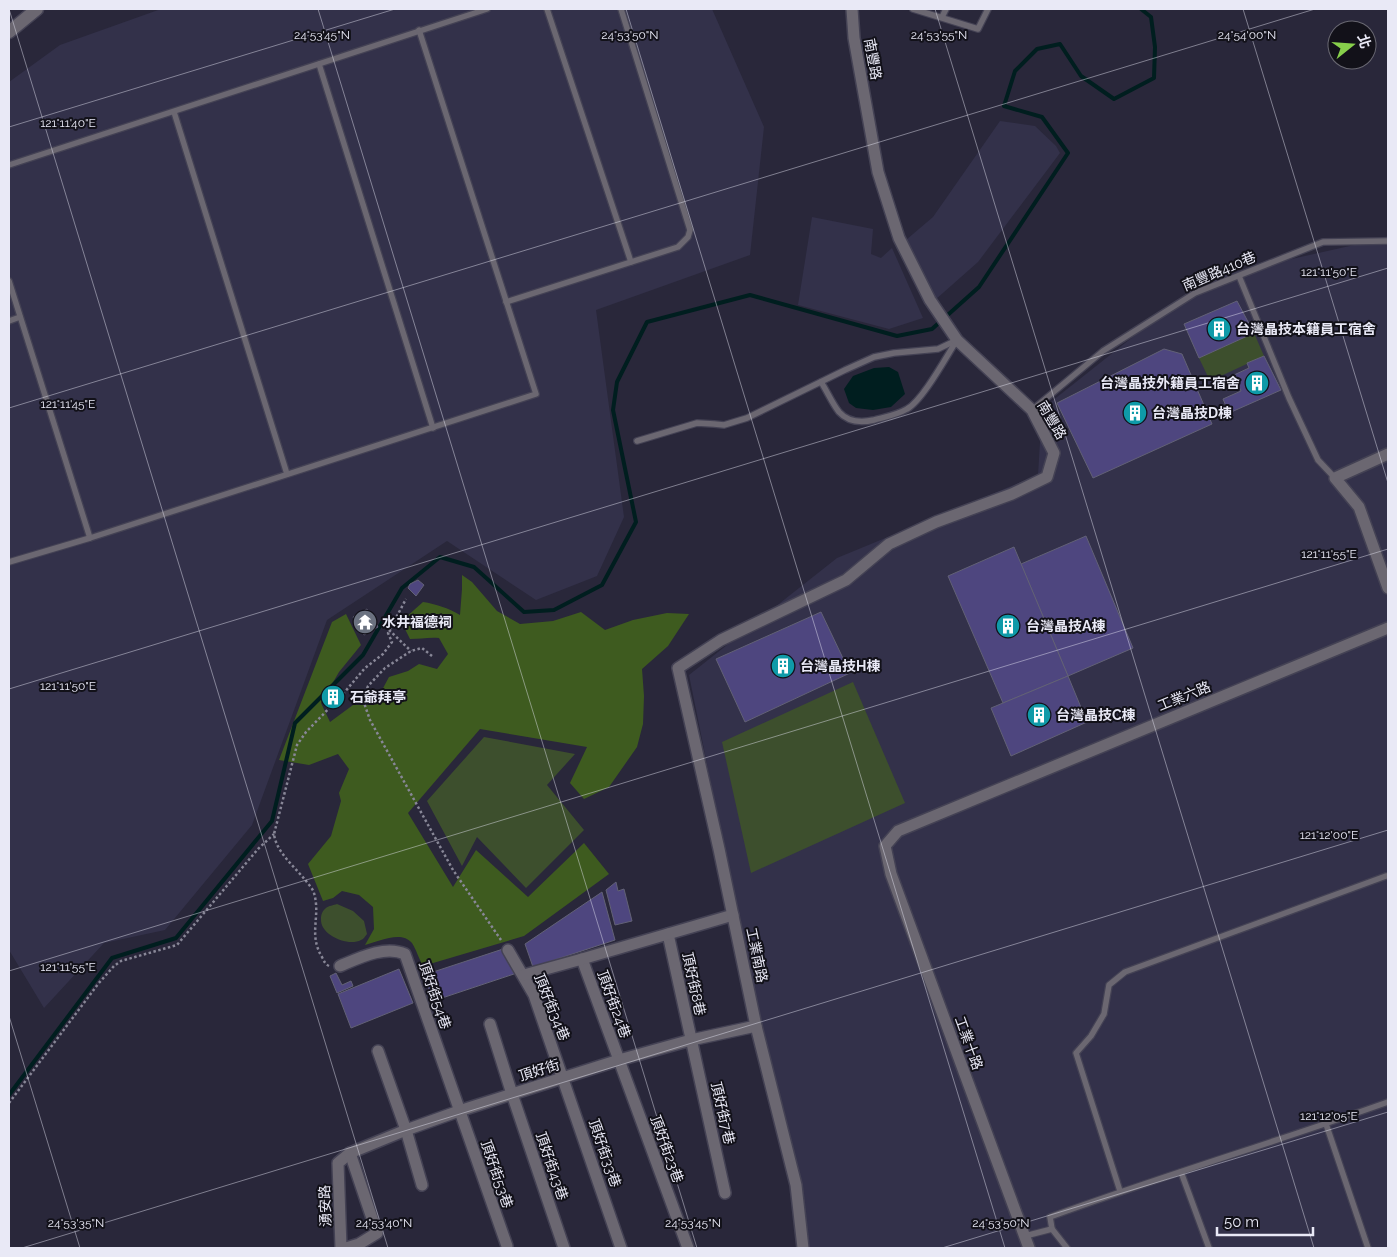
<svg xmlns="http://www.w3.org/2000/svg" width="1397" height="1257" viewBox="0 0 1397 1257" font-family="Raleway,'Noto Sans TC',sans-serif">
<style>
.built{fill:#33314a}
.green{fill:#3d4f2d}
.forest{fill:#3e5b1f}
.water{fill:#001e1f}
.lines{fill:none;stroke-linecap:round;stroke-linejoin:round}
.stream{stroke:#001e1f;stroke-width:4}
.building{fill:#4e467f;stroke:#626176}
.service-casing{stroke:#444254;stroke-width:8}
.minor-casing{stroke:#444254;stroke-width:14}
.tertiary-casing{stroke:#444254;stroke-width:15}
.path{stroke:#888797;stroke-width:2.5;stroke-dasharray:2.5 2.5;stroke-linecap:butt}
.service{stroke:#6b6771;stroke-width:5.5}
.minor{stroke:#6b6771;stroke-width:11}
.tertiary{stroke:#6b6771;stroke-width:12}
.ticks{fill:none;stroke:#e9e9f6;stroke-width:1;stroke-opacity:0.45}
.labels{text-anchor:middle;stroke-width:4;stroke-linejoin:round;paint-order:stroke}
.street-label{font-size:14px;fill:#e9e9f6;stroke:#121119}
.poi-label{font-size:14px;font-weight:bold;fill:#e9e9f6;stroke:#121119;text-anchor:start}
.ticks-label{font-size:12px;text-anchor:middle;fill:#e9e9f6;stroke:#121119;stroke-width:4;stroke-linejoin:round;paint-order:stroke}
</style>
<rect width="100%" height="100%" fill="#29273a"/>
<g class="built">
<polygon points="161,9 712,9 764,127 750,255 596,310 624,517 597,576 536,600 447,541 327,620 252,825 165,930 104,943 44,1008 9,950 9,82 60,45"/>
<polygon points="1000,121 1035,126 1056,146 1060,153 978,262 935,300 906,240 933,217"/>
<polygon points="812,217 873,229 871,254 881,258 892,248 923,318 889,329 798,305"/>
<polygon points="1388,236 1388,1248 806,1248 751,982 689,675 837,558 1038,475 1042,409 1207,278 1363,243"/>
</g>
<g class="green">
<polygon points="1254,333 1264,356 1210,381 1199,358"/>
<polygon points="853,682 905,803 751,873 722,742"/>
<polygon points="484,737 575,754 547,785 584,830 526,888 477,837 462,866 427,801"/>
<path d="M337,904L353,911L364,921L367,934C365,936 364,939 361,940C348,947 320,935 321,919C321,915 322,911 326,908C328,906 334,905 337,904Z"/>
</g>
<path class="forest" d="M462,575L472,582L497,611L520,624L553,621L581,612L605,630L633,620L667,613L689,614L668,646L642,669L644,696L643,724L637,747L609,787L584,799L570,783L587,747L480,729L408,813L453,887L476,850L528,897L584,843L609,874L524,936L423,966C419,959 416,949 412,943C401,930 378,942 365,945L374,929L373,907L359,895L342,891L333,898L323,901L308,864L331,836L341,801L339,793L349,769L338,754L309,765L279,760L332,622L346,614L361,645L339,672L321,703L330,722L353,705H374L389,677L408,671L419,664L437,669L448,654L439,638C429,637 420,639 410,639L405,629V618L423,602C436,604 448,608 460,615L462,589Z"/>
<polygon class="water" points="889,367 898,372 905,394 891,407 873,410 856,408 849,403 844,389 853,376 874,368"/>
<g class="lines">
<polyline class="stream" points="9,1095 112,958 176,938 272,821 295,723 363,655 402,588 440,557 474,567 524,612 554,610 602,585 636,522 613,410 617,382 647,322 750,295 897,336 932,329 979,287 1068,153 1042,117 1004,106 1015,71 1037,49 1060,44 1081,76 1114,99 1154,78 1155,47 1151,17 1141,9"/>
</g>
<g class="building">
<polygon points="1237,301 1254,333 1199,358 1184,324"/>
<polygon points="1164,349 1182,354 1212,424 1093,478 1057,403"/>
<polygon points="1264,356 1281,390 1229,413 1223,399 1241,391 1234,375 1249,368 1247,363"/>
<polygon points="1086,536 1133,648 1068,676 1021,564"/>
<polygon points="1014,547 1068,676 1003,703 948,576"/>
<polygon points="418,580 424,585 416,596 408,588 410,584"/>
<polygon points="367,609 378,627 364,635 353,617"/>
<polygon points="821,612 850,673 745,722 716,659"/>
<polygon points="1068,676 1087,722 1011,756 991,708"/>
<polygon points="616,882 618,891 624,889 632,921 615,925 606,890"/>
<polygon points="602,892 615,940 533,967 525,944"/>
<polygon points="503,949 514,974 433,1001 424,975"/>
<polygon points="399,969 413,1003 351,1028 338,994"/>
<polygon points="336,973 342,985 351,981 353,986 337,993 330,976"/>
</g>
<g class="lines">
<g class="service-casing">
<g id="service">
<polyline points="547,9 631,262"/>
<polyline points="913,9 978,29 988,9"/>
<polyline points="942,17 946,9"/>
<polyline points="319,64 433,428"/>
<polyline points="174,112 287,474"/>
<polyline points="9,165 487,9"/>
<polyline points="1239,276 1289,398 1318,460 1335,478"/>
<polyline points="9,281 90,538"/>
<polyline points="506,302 678,247 688,237 690,230 621,9"/>
<polyline points="9,321 20,317"/>
<path d="M821,382C827,391 832,403 839,412C848,422 861,423 874,420C885,417 897,415 907,409C923,400 946,357 957,340"/>
<polyline points="1032,410 1103,351 1195,293 1323,242 1388,241"/>
<polyline points="637,441 697,423 714,424 724,425 747,418 845,370 874,357 894,353 938,349 957,340"/>
<polyline points="9,562 90,538 536,394 419,30"/>
<polyline points="1326,1124 1368,1248"/>
<polyline points="1181,1172 1209,1248"/>
<polyline points="1120,1191 1076,1053 1091,1036 1104,1014 1109,985 1125,972 1386,876 1388,876"/>
<path d="M1052,1229L1050,1217C1162,1176 1276,1142 1388,1102"/>
<polyline points="1025,1236 1052,1229 1067,1248"/>
</g>
</g>
<g class="minor-casing">
<g id="minor">
<polyline points="1388,454 1335,478 1359,507 1388,588"/>
<polyline points="668,934 725,1193"/>
<polyline points="508,950 534,995 621,1248"/>
<polyline points="582,959 688,1248"/>
<path d="M340,966C359,958 385,945 405,954L507,1246"/>
<polyline points="524,975 582,959 733,915"/>
<polyline points="490,1024 512,1094 564,1248"/>
<polyline points="378,1051 406,1130 422,1185"/>
<polyline points="341,1248 338,1163 350,1153 406,1130 459,1111 619,1060 691,1040 756,1026"/>
<polyline points="346,1248 359,1244 377,1233 350,1153"/>
<polyline points="803,1248 796,1185 756,1026 719,849 678,668 721,640 846,580 889,544 936,522 1012,494 1047,477 1054,453 1032,410 957,340 930,300 899,238 878,172 854,38 852,9"/>
<polyline points="1029,1248 891,874 885,846 898,831 1388,628"/>
</g>
</g>
<g class="tertiary-casing">
<polyline id="tertiary" points="9,32 37,9"/>
</g>
<g class="path">
<polyline points="389,630 411,651"/>
<polyline points="432,656 422,648 411,651 385,668 368,686 363,700 370,720 453,870 501,940"/>
<path d="M329,966C325,964 324,961 322,957C308,934 321,917 314,893C313,889 309,885 306,881C295,867 276,852 274,834L297,745L306,732L343,694L365,668L383,654L392,642L388,633L406,599"/>
<polyline points="9,1103 98,984 114,966 121,961 177,945 258,849 274,834"/>
</g>
<use href="#service" class="service"/>
<use href="#minor" class="minor"/>
<use href="#tertiary" class="tertiary"/>
</g>
<path class="ticks" d="M9,9L388,1248M318,9L697,1248M626,9L1005,1248M935,9L1314,1248M1243,9L1388,483M9,127L395,9M9,408L1315,9M9,689L1388,268M9,971L1388,549M9,1016L80,1248M22,1248L1388,830M942,1248L1388,1112"/>
<defs>
<g id="building-disc" transform="scale(1.25)"><circle r="9.5" fill="#0f9aa8" stroke="#121119"/><path d="M-4-6H4V6H1V3H-1V6H-4ZM-2.5-4.3h1.7v1.8h-1.7ZM.8-4.3h1.7v1.8H.8ZM-2.5-1h1.7V.8h-1.7ZM.8-1h1.7V.8H.8Z" fill="#fff"/></g>
<g id="temple-disc" transform="scale(1.25)"><circle r="9.5" fill="#6b7280" stroke="#121119"/><path d="M0-6L5-2H3V0L6.5 2.5H4V6H1.5V3h-3V6H-4V2.5H-6.5L-3 0V-2H-5Z" fill="#fff"/></g>
</defs>
<g fill-rule="evenodd">
<use href="#building-disc" x="1219" y="329"/>
<use href="#building-disc" x="1257" y="383"/>
<use href="#building-disc" x="1135" y="413"/>
<use href="#temple-disc" x="365" y="622"/>
<use href="#building-disc" x="1008" y="626"/>
<use href="#building-disc" x="783" y="666"/>
<use href="#building-disc" x="333" y="697"/>
<use href="#building-disc" x="1039" y="715"/>
</g>
<g class="labels">
<g class="street-label">
<text transform="translate(873 59) rotate(80)" y="5">南豐路</text>
<text transform="translate(1219 271) rotate(-23)" y="5">南豐路410巷</text>
<text transform="translate(1052 420) rotate(59)" y="5">南豐路</text>
<text transform="translate(1184 696) rotate(-22)" y="5">工業六路</text>
<text transform="translate(757 955) rotate(78)" y="5">工業南路</text>
<text transform="translate(694 984) rotate(78)" y="5">頂好街8巷</text>
<text transform="translate(435 995) rotate(71)" y="5">頂好街54巷</text>
<text transform="translate(614 1004) rotate(70)" y="5">頂好街24巷</text>
<text transform="translate(552 1007) rotate(68)" y="5">頂好街34巷</text>
<text transform="translate(969 1043) rotate(70)" y="5">工業十路</text>
<text transform="translate(539 1070) rotate(-17)" y="5">頂好街</text>
<text transform="translate(723 1113) rotate(77)" y="5">頂好街7巷</text>
<text transform="translate(667 1149) rotate(70)" y="5">頂好街23巷</text>
<text transform="translate(605 1153) rotate(71)" y="5">頂好街33巷</text>
<text transform="translate(552 1166) rotate(71)" y="5">頂好街43巷</text>
<text transform="translate(497 1174) rotate(71)" y="5">頂好街53巷</text>
<text transform="translate(325 1206) rotate(-92)" y="5">湧安路</text>
</g>
<g class="poi-label">
<text x="1236" y="334">台灣晶技本籍員工宿舍</text>
<text x="1240" y="388" text-anchor="end">台灣晶技外籍員工宿舍</text>
<text x="1152" y="418">台灣晶技D棟</text>
<text x="382" y="627">水井福德祠</text>
<text x="1026" y="631">台灣晶技A棟</text>
<text x="800" y="671">台灣晶技H棟</text>
<text x="350" y="702">石爺拜亭</text>
<text x="1056" y="720">台灣晶技C棟</text>
</g>
</g>
<g class="ticks-label">
<text x="322" y="39">24°53'45"N</text>
<text x="630" y="39">24°53'50"N</text>
<text x="939" y="39">24°53'55"N</text>
<text x="1247" y="39">24°54'00"N</text>
<text x="68" y="127">121°11'40"E</text>
<text x="1329" y="276">121°11'50"E</text>
<text x="68" y="408">121°11'45"E</text>
<text x="1329" y="558">121°11'55"E</text>
<text x="68" y="690">121°11'50"E</text>
<text x="1329" y="839">121°12'00"E</text>
<text x="68" y="971">121°11'55"E</text>
<text x="1329" y="1120">121°12'05"E</text>
<text x="76" y="1227">24°53'35"N</text>
<text x="384" y="1227">24°53'40"N</text>
<text x="693" y="1227">24°53'45"N</text>
<text x="1001" y="1227">24°53'50"N</text>
</g>
<rect width="1397" height="1257" fill="none" stroke="#e9e9f6" stroke-width="20"/>
<g transform="translate(1352 45) rotate(73)"><circle r="24" fill="#121119" stroke="#686771"/>
<path d="M0-4L9 19L0 12L-9 19Z" fill="#87cf4b"/>
<text y="-8" font-size="14" font-weight="bold" text-anchor="middle" fill="#e9e9f6">北</text>
</g>
<path d="M1217 1227v8h96v-8" fill="none" stroke="#e9e9f6" stroke-width="2.5"/>
<text x="1224" y="1227" font-size="15" fill="#e9e9f6" stroke="#121119" stroke-width="4" paint-order="stroke">50 m</text>
</svg>
